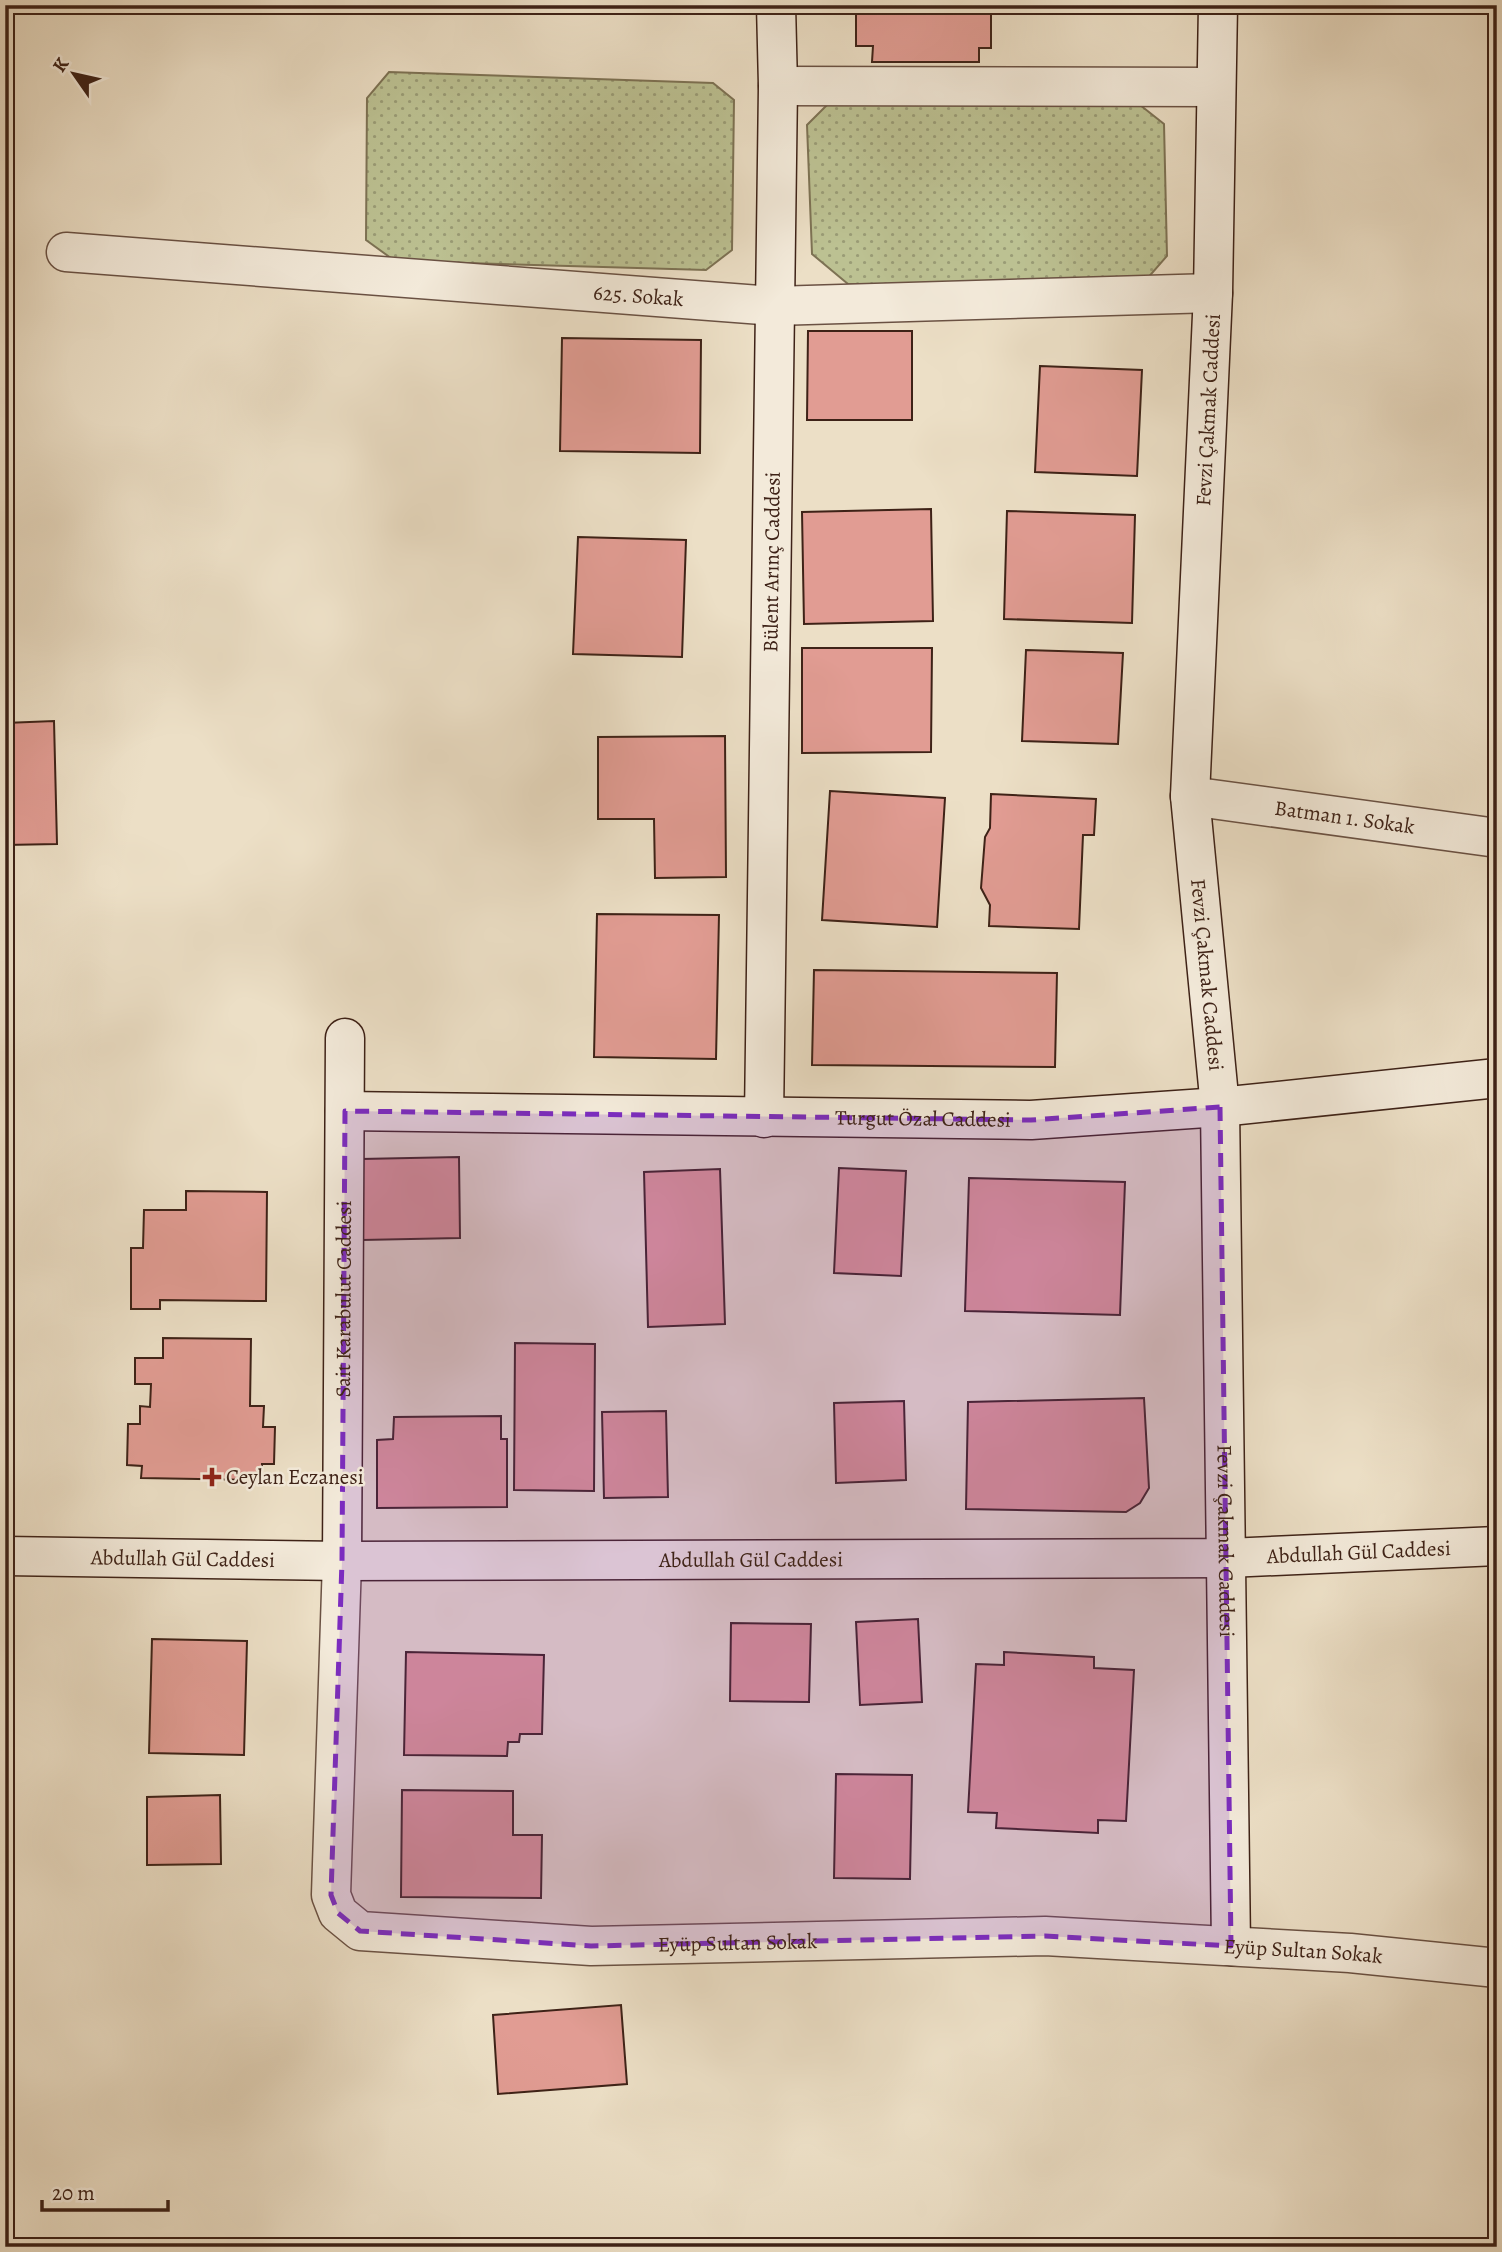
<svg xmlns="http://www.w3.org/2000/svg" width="1502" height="2252" viewBox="0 0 1502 2252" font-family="Alegreya,serif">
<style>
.green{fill:url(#green-dots);stroke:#7d7254;stroke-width:2}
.building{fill:#e19c93;stroke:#3e2217;stroke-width:2}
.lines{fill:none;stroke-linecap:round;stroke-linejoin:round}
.street-casing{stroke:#6a5143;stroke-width:41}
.secondary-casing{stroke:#3e2217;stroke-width:41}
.street{stroke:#f3eada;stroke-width:38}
.secondary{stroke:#f3eada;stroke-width:38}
.marked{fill:#7b2cbf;fill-opacity:0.2;stroke:#7b2cbf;stroke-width:5;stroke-dasharray:14 9;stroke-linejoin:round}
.poi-dot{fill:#8f2418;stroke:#f3eada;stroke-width:2.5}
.labels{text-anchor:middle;stroke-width:5;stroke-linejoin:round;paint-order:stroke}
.street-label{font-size:21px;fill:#3e2217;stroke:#f3eada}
.poi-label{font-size:21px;fill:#3e2217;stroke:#f3eada;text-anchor:start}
</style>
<defs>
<pattern id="green-dots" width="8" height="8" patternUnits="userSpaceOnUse" patternTransform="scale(1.75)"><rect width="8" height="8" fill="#bcc192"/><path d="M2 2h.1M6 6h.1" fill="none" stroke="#9a9c76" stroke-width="1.8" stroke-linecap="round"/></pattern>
</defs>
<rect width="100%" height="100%" fill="#ecdfc6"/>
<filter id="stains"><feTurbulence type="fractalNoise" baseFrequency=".00286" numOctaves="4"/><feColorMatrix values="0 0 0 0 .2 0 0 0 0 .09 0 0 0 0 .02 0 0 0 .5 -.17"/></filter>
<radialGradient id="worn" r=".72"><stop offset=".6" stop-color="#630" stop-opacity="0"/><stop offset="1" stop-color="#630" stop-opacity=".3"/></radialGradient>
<g class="green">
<polygon points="389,72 713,83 734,100 732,250 706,270 395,261 366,240 367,98"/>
<polygon points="1135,101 1164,124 1167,256 1139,288 848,284 812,254 807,125 829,103"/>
</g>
<g class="building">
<polygon points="856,5 991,5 991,48 979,48 979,62 872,62 873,46 856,46"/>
<polygon points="808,331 912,331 912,420 807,420"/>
<polygon points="562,338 701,340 700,453 560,451"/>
<polygon points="1040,366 1142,370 1137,476 1035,472"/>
<polygon points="931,509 933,621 804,624 802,512"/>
<polygon points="1007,511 1135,515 1132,623 1004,619"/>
<polygon points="578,537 686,540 682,657 573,654"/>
<polygon points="802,648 932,648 931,752 802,753"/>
<polygon points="1026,650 1123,653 1118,744 1022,741"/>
<polygon points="54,721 57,844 5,845 5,723"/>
<polygon points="725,736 726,877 655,878 654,819 598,819 598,737"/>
<polygon points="830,791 945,798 937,927 822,920"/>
<polygon points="991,794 1096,799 1094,835 1083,835 1079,929 989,926 990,905 981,888 985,837 990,828"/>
<polygon points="597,914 719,915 716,1059 594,1057"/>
<polygon points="814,970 1057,973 1055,1067 812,1065"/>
<polygon points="459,1157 460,1238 362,1240 361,1159"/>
<polygon points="839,1168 906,1171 901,1276 834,1273"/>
<polygon points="720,1169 725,1324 648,1327 644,1172"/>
<polygon points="969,1178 1125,1182 1120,1315 965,1311"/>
<polygon points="186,1191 267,1192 266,1301 160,1300 160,1309 131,1309 131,1248 143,1248 144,1210 186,1210"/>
<polygon points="163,1338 251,1339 250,1406 264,1406 263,1427 275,1427 274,1464 262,1464 262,1480 141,1478 142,1466 127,1465 128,1424 140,1424 140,1406 150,1407 151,1384 135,1384 135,1358 163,1358"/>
<polygon points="515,1343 595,1344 594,1491 514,1490"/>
<polygon points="1144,1398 1149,1488 1140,1503 1126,1512 966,1509 968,1402"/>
<polygon points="904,1401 906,1480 836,1483 834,1403"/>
<polygon points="666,1411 668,1497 604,1498 602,1412"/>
<polygon points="501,1416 501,1439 507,1439 507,1507 377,1508 377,1440 393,1439 394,1417"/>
<polygon points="918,1619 922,1702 860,1705 856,1622"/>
<polygon points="731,1623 811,1624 809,1702 730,1701"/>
<polygon points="152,1639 247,1641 244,1755 149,1753"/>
<polygon points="406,1652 544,1655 542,1734 520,1734 519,1742 508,1742 507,1756 404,1755"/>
<polygon points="1004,1652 1094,1657 1094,1668 1134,1670 1126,1821 1098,1820 1098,1833 996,1828 997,1813 968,1812 976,1664 1004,1665"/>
<polygon points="836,1774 912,1775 910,1879 834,1878"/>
<polygon points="402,1790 513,1791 513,1835 542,1835 541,1898 401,1897"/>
<polygon points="220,1795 221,1864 147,1865 147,1797"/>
<polygon points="621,2005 627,2084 498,2094 493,2015"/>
</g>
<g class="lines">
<g class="street-casing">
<g id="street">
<polyline points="778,86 1216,87"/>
<path id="s1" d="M66,252L774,306L1213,293"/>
<path id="s2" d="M1190,796L1497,838"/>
<path id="s3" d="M342,1561L331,1895L338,1913L360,1931L591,1946L1045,1936L1350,1953L1497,1968"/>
</g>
</g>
<g class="secondary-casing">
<g id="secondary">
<path id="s4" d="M1218,5L1213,293L1190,796L1220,1107L1231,1946"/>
<path id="s5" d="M345,1111L1031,1120L1220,1107L1497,1078"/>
<path id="s6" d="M764,1118L778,86L776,5"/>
<path id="s7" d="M5,1556L342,1561L1228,1558L1497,1546"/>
<path id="s8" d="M342,1561L345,1038"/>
</g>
</g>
<use href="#street" class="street"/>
<use href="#secondary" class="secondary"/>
</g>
<path class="marked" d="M1220,1107L1231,1946L1045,1936L591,1946L360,1931L338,1913L331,1895L342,1561L345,1111L1031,1120Z"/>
<path class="poi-dot" d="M208.5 1466.5h7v7h7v7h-7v7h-7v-7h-7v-7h7z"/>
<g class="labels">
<g class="street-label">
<text dy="7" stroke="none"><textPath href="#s1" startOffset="574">625. Sokak</textPath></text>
<text transform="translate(1208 410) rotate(-87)" y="7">Fevzi Çakmak Caddesi</text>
<text dy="7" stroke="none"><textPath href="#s6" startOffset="556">Bülent Arınç Caddesi</textPath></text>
<text dy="7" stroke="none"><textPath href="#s2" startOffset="156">Batman 1. Sokak</textPath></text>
<text dy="7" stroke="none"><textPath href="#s4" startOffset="971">Fevzi Çakmak Caddesi</textPath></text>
<text dy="7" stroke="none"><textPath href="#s5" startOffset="578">Turgut Özal Caddesi</textPath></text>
<text dy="7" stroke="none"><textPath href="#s8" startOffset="262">Sait Karabulut Caddesi</textPath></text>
<text dy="7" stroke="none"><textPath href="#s4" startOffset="1538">Fevzi Çakmak Caddesi</textPath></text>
<text dy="7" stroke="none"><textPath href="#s7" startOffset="1354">Abdullah Gül Caddesi</textPath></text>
<text dy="7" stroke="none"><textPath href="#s7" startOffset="746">Abdullah Gül Caddesi</textPath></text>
<text dy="7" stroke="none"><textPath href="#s7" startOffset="178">Abdullah Gül Caddesi</textPath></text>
<text dy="7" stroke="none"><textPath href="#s3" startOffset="760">Eyüp Sultan Sokak</textPath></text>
<text dy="7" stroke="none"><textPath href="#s3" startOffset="1326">Eyüp Sultan Sokak</textPath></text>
</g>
<g class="poi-label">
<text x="226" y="1484">Ceylan Eczanesi</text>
</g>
</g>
<rect width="1502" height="2252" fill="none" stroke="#ecdfc6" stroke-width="28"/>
<rect x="7" y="7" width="1488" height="2238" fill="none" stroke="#3e2217" stroke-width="3.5"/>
<rect x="14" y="14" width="1474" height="2224" fill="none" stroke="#3e2217" stroke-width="2"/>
<g transform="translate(74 74) rotate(304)" stroke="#f3eada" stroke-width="5" paint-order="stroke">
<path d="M0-5L12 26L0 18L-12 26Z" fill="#3e2217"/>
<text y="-10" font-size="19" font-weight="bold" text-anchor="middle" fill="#3e2217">K</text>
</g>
<path d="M42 2200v10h126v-10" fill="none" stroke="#3e2217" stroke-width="3.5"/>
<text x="52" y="2200" font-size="21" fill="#3e2217" stroke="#f3eada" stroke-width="5" paint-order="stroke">20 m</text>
<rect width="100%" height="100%" filter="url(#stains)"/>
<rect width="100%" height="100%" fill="url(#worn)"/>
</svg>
